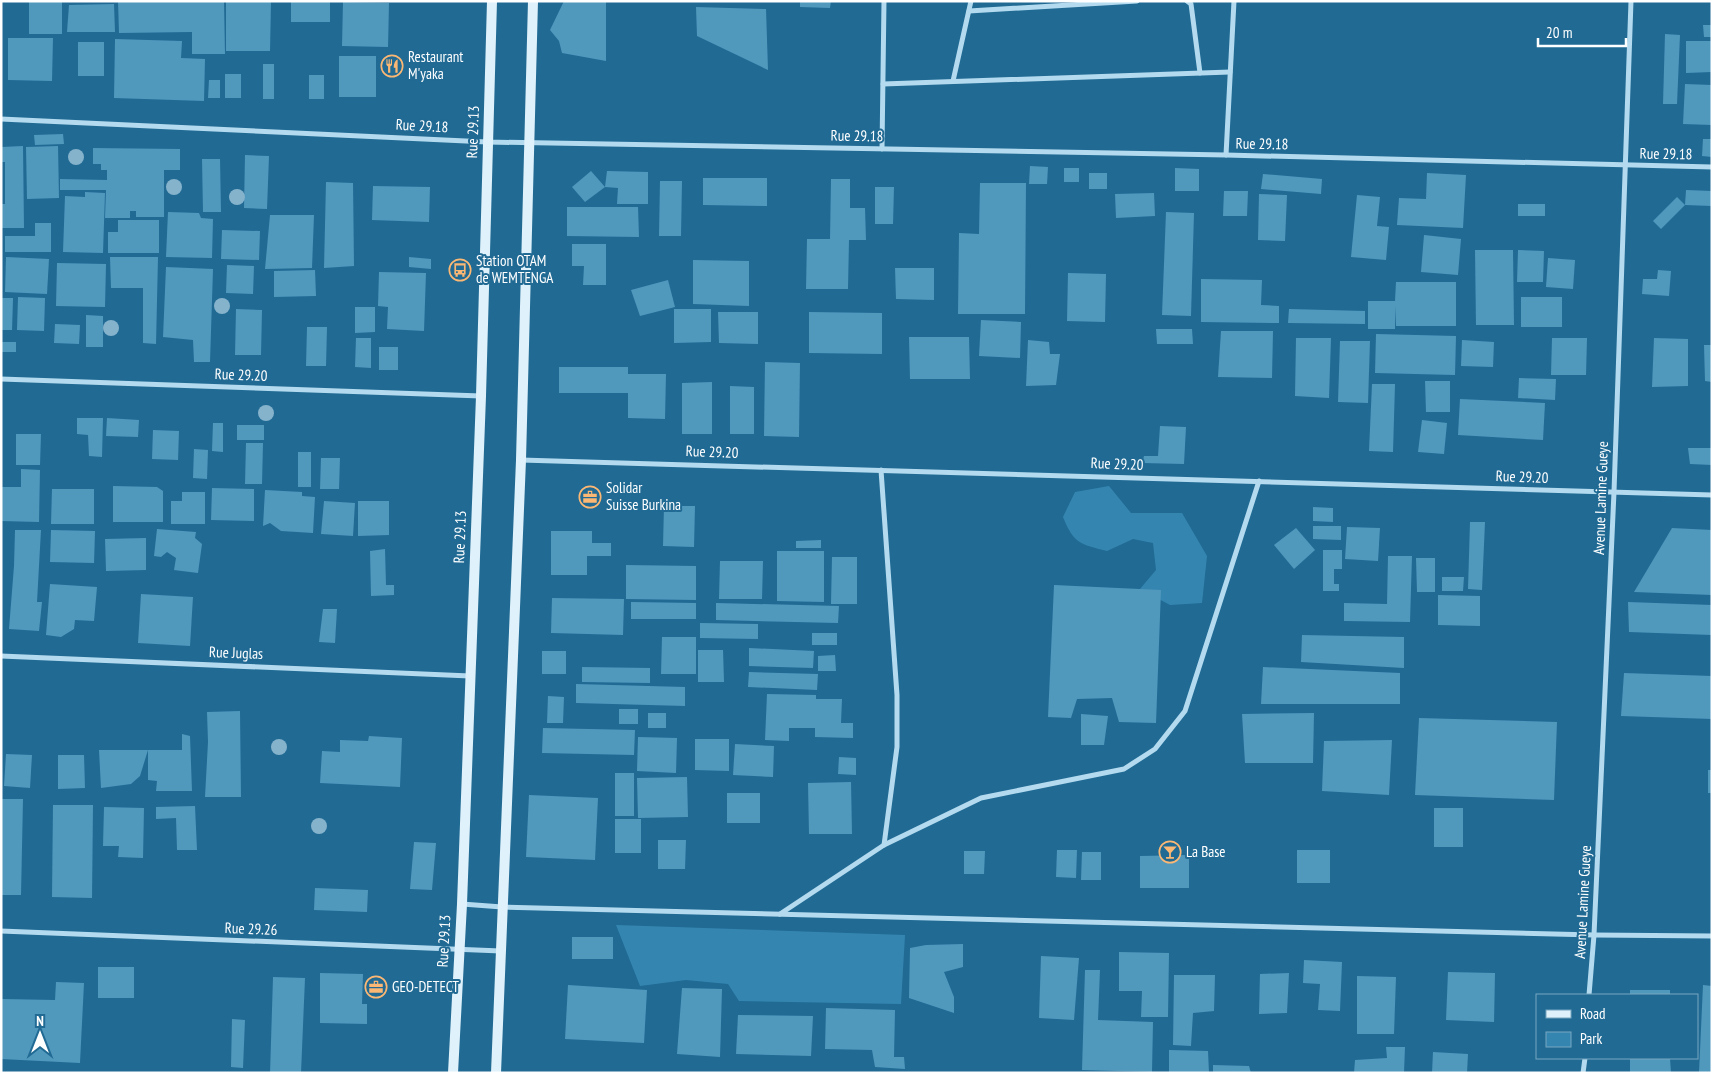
<svg xmlns="http://www.w3.org/2000/svg" width="1713" height="1074" viewBox="0 0 1713 1074" font-family="'PT Sans Narrow',sans-serif">
<style>
.green{fill:#3486b1}
.building{fill:#5198bd}
.lines{fill:none;stroke-linecap:round;stroke-linejoin:round}
.street{stroke:#b3daee;stroke-width:5}
.secondary{stroke:#dff1fa;stroke-width:10}
.tree{fill:#86b3cc}
.labels{text-anchor:middle;stroke-width:4;stroke-linejoin:round;paint-order:stroke}
.poi-label{font-size:15px;fill:#fff;stroke:#206a94;text-anchor:start}
.street-label{font-size:15px;fill:#fff;stroke:#206a94}
</style>
<rect width="100%" height="100%" fill="#206a94"/>
<g class="green">
<path d="M1109,486L1131,513H1182L1207,556L1202,603L1170,605L1140,589L1156,570L1153,543L1133,539L1107,551C1080,544 1074,544 1063,517L1075,492Z"/>
<polygon points="616,925 905,935 901,1004 739,1001 728,984 686,980 640,986"/>
</g>
<g class="building">
<rect x="29" y="1" width="33" height="33"/>
<polygon points="118,1 224,1 225,54 192,54 192,32 119,33"/>
<polygon points="226,1 271,1 270,51 226,51"/>
<rect x="291" y="1" width="39" height="21"/>
<polygon points="564,1 606,1 606,61 562,53 559,41 550,30"/>
<polygon points="800,1 831,1 830,8 800,7"/>
<polygon points="343,2 389,3 388,47 342,46"/>
<polygon points="114,4 115,32 67,32 69,5"/>
<polygon points="696,7 766,9 768,70 697,36"/>
<polygon points="1703,25 1712,25 1712,37 1704,37"/>
<polygon points="1665,34 1680,35 1677,104 1663,104"/>
<polygon points="8,38 53,38 52,81 8,80"/>
<polygon points="115,39 182,41 181,58 205,59 204,101 114,98"/>
<polygon points="1686,41 1712,41 1712,72 1686,73"/>
<rect x="78" y="42" width="26" height="34"/>
<rect x="339" y="56" width="37" height="41"/>
<rect x="263" y="64" width="11" height="35"/>
<rect x="225" y="74" width="16" height="24"/>
<rect x="309" y="75" width="15" height="24"/>
<polygon points="209,80 220,80 220,98 208,98"/>
<polygon points="1685,84 1712,85 1712,125 1683,124"/>
<polygon points="63,134 64,144 35,145 34,135"/>
<polygon points="1703,139 1712,139 1712,157 1702,156"/>
<polygon points="23,146 24,228 1,228 1,204 5,204 5,162 1,162 1,147"/>
<polygon points="58,146 59,198 27,199 26,147"/>
<polygon points="93,148 180,149 180,170 164,170 164,217 136,217 136,211 130,211 130,218 105,218 106,190 60,190 60,179 107,180 107,170 101,170 101,164 93,164"/>
<polygon points="245,155 269,156 267,209 244,208"/>
<polygon points="202,159 220,159 221,212 203,212"/>
<polygon points="1030,166 1048,167 1047,184 1029,184"/>
<rect x="1064" y="168" width="15" height="14"/>
<polygon points="1175,168 1199,169 1199,191 1175,191"/>
<polygon points="591,171 605,187 585,202 572,187"/>
<polygon points="607,171 648,172 648,204 617,204 618,188 605,187"/>
<rect x="1089" y="173" width="18" height="16"/>
<polygon points="1427,173 1466,175 1463,228 1397,225 1399,198 1426,199"/>
<polygon points="1263,174 1322,179 1321,194 1261,189"/>
<polygon points="703,178 767,178 767,206 703,205"/>
<polygon points="831,179 850,179 850,208 865,208 866,240 849,240 848,289 806,289 807,239 830,239"/>
<polygon points="660,181 682,181 681,236 659,236"/>
<polygon points="326,182 353,183 354,266 324,268"/>
<polygon points="980,183 1026,183 1025,314 958,314 959,233 979,234"/>
<polygon points="373,186 430,187 429,222 372,220"/>
<polygon points="875,187 894,187 893,224 875,224"/>
<polygon points="1686,190 1712,191 1712,206 1685,205"/>
<polygon points="1224,191 1248,191 1247,216 1223,216"/>
<polygon points="85,192 105,193 103,253 63,252 65,196 85,197"/>
<polygon points="1154,193 1155,216 1116,218 1115,194"/>
<polygon points="1259,194 1287,195 1285,241 1258,240"/>
<polygon points="1357,195 1380,197 1377,226 1389,227 1386,260 1351,257"/>
<polygon points="1677,197 1685,205 1661,229 1653,221"/>
<rect x="1518" y="204" width="27" height="12"/>
<polygon points="567,207 638,207 639,237 567,236"/>
<polygon points="168,212 199,213 201,218 213,219 212,258 166,257"/>
<polygon points="1166,212 1194,213 1191,316 1162,315"/>
<polygon points="270,215 314,215 312,268 265,269"/>
<polygon points="118,220 159,220 159,253 108,253 108,232 118,232"/>
<polygon points="35,223 51,223 51,252 5,252 5,236 35,236"/>
<polygon points="222,230 260,231 259,260 221,259"/>
<polygon points="1424,235 1461,239 1458,275 1421,272"/>
<polygon points="572,244 606,244 606,285 583,285 584,266 572,266"/>
<polygon points="1475,250 1513,250 1514,325 1476,325"/>
<polygon points="1518,250 1544,251 1543,282 1517,282"/>
<polygon points="6,257 49,259 47,294 5,292"/>
<polygon points="110,257 158,257 156,344 143,343 143,288 111,288"/>
<polygon points="409,257 431,259 431,269 409,267"/>
<polygon points="1548,258 1575,260 1573,289 1546,287"/>
<polygon points="693,260 749,261 749,306 693,304"/>
<polygon points="57,263 106,264 105,307 56,306"/>
<polygon points="227,265 254,266 253,294 226,293"/>
<polygon points="166,267 213,269 210,362 194,362 193,340 163,337"/>
<polygon points="895,268 934,268 934,300 896,299"/>
<polygon points="315,270 316,296 274,297 274,271"/>
<polygon points="1658,270 1671,271 1669,296 1642,294 1643,279 1657,279"/>
<polygon points="379,272 426,273 424,331 387,329 388,307 378,306"/>
<polygon points="1068,273 1106,274 1105,322 1067,321"/>
<polygon points="1201,279 1262,280 1261,305 1279,306 1279,323 1201,322"/>
<polygon points="668,280 675,307 640,316 631,290"/>
<polygon points="1396,282 1456,282 1456,326 1396,326 1395,306 1395,329 1368,329 1368,301 1395,301"/>
<polygon points="18,297 45,298 44,331 17,330"/>
<rect x="1521" y="297" width="41" height="30"/>
<polygon points="1,298 13,298 12,330 1,330"/>
<polygon points="355,307 375,307 375,332 355,333"/>
<polygon points="236,309 262,310 261,355 235,355"/>
<polygon points="674,309 711,309 711,342 674,343"/>
<polygon points="1289,309 1365,311 1365,324 1288,323"/>
<polygon points="718,312 758,312 758,344 719,343"/>
<polygon points="809,312 882,313 882,354 809,353"/>
<polygon points="86,315 103,316 103,347 86,347"/>
<polygon points="981,320 1021,322 1020,358 979,356"/>
<polygon points="55,324 80,325 79,344 54,343"/>
<polygon points="307,327 327,327 326,366 306,366"/>
<polygon points="1156,329 1192,329 1193,344 1157,344"/>
<polygon points="1221,331 1273,331 1272,378 1218,377"/>
<polygon points="1376,334 1456,336 1455,375 1375,373"/>
<polygon points="909,337 969,337 970,379 910,379"/>
<polygon points="356,338 371,338 371,368 355,367"/>
<polygon points="1296,338 1331,338 1329,398 1295,396"/>
<polygon points="1552,338 1587,338 1586,375 1551,375"/>
<polygon points="1654,338 1688,339 1688,386 1652,387"/>
<polygon points="1028,340 1049,342 1050,354 1060,354 1056,385 1026,386"/>
<polygon points="1462,340 1494,342 1493,367 1461,366"/>
<polygon points="1340,341 1370,341 1368,403 1338,402"/>
<rect x="1" y="342" width="15" height="10"/>
<polygon points="1704,345 1712,345 1712,382 1705,381"/>
<rect x="379" y="347" width="19" height="23"/>
<polygon points="765,362 800,363 799,437 764,436"/>
<polygon points="559,367 628,367 628,374 666,374 665,419 628,418 628,393 559,393"/>
<polygon points="1519,378 1556,379 1555,400 1518,398"/>
<polygon points="1425,381 1450,381 1450,412 1426,412"/>
<polygon points="712,382 712,434 682,434 682,383"/>
<polygon points="1372,384 1395,384 1393,452 1369,451"/>
<polygon points="730,386 754,387 754,434 730,434"/>
<polygon points="1460,399 1545,403 1543,440 1458,435"/>
<polygon points="77,418 103,418 102,457 89,456 88,435 77,434"/>
<polygon points="107,418 139,420 138,437 106,436"/>
<polygon points="1422,420 1447,423 1444,454 1418,452"/>
<polygon points="213,423 223,423 223,452 212,451"/>
<rect x="237" y="425" width="27" height="15"/>
<polygon points="1160,426 1186,427 1184,464 1142,463 1144,456 1158,456"/>
<polygon points="153,430 179,431 178,460 152,459"/>
<polygon points="16,434 41,434 40,465 16,465"/>
<polygon points="246,443 263,443 262,484 245,484"/>
<polygon points="1688,448 1712,448 1712,465 1690,464"/>
<polygon points="194,449 208,450 207,479 193,478"/>
<rect x="298" y="452" width="13" height="35"/>
<polygon points="321,458 340,458 339,489 320,489"/>
<polygon points="21,469 40,470 39,522 1,521 2,487 21,487"/>
<polygon points="113,486 157,487 163,491 163,522 113,522"/>
<polygon points="212,488 254,489 254,521 211,520"/>
<polygon points="52,489 94,489 94,524 51,524"/>
<polygon points="265,490 302,492 302,496 315,497 313,533 281,531 270,523 263,526"/>
<polygon points="182,492 205,492 205,524 171,524 171,501 182,501"/>
<polygon points="324,501 355,503 353,536 321,534"/>
<polygon points="358,501 389,501 389,535 358,536"/>
<polygon points="664,506 695,506 694,547 663,546"/>
<polygon points="1313,507 1333,508 1333,522 1313,521"/>
<polygon points="1470,522 1485,522 1482,590 1468,589"/>
<polygon points="1313,526 1341,526 1341,540 1313,539"/>
<polygon points="1347,527 1380,528 1378,561 1345,559"/>
<polygon points="1296,528 1315,550 1294,569 1274,545"/>
<polygon points="1672,528 1712,530 1712,595 1634,592"/>
<polygon points="157,529 196,532 195,538 202,544 198,573 174,570 176,558 167,552 161,557 154,556"/>
<polygon points="15,530 41,530 37,602 42,602 39,631 9,629 14,566"/>
<polygon points="51,530 95,531 94,563 50,562"/>
<polygon points="551,531 592,531 592,543 611,543 611,556 587,556 587,575 551,575"/>
<polygon points="146,538 146,570 106,571 105,539"/>
<polygon points="821,540 821,548 796,548 796,541"/>
<polygon points="385,549 386,585 394,585 394,595 371,596 370,551"/>
<polygon points="1323,550 1342,550 1342,569 1334,569 1334,584 1339,584 1339,591 1323,591"/>
<polygon points="777,551 824,551 824,602 777,601"/>
<polygon points="1388,556 1412,556 1410,622 1344,621 1344,603 1387,604"/>
<polygon points="832,557 857,557 857,604 831,604"/>
<polygon points="1416,558 1435,558 1435,592 1417,592"/>
<polygon points="720,561 763,561 762,599 719,599"/>
<polygon points="626,565 696,566 696,600 626,599"/>
<polygon points="1442,577 1464,577 1463,591 1442,591"/>
<polygon points="50,584 97,587 94,621 75,620 74,629 61,637 46,635"/>
<polygon points="1054,585 1161,590 1156,723 1119,722 1112,698 1077,699 1071,718 1048,717"/>
<polygon points="141,594 193,597 190,646 138,643"/>
<polygon points="1438,595 1480,596 1480,626 1438,625"/>
<polygon points="552,598 624,599 623,635 551,633"/>
<polygon points="631,602 696,603 696,619 631,619"/>
<polygon points="1628,602 1712,605 1712,635 1629,632"/>
<polygon points="716,603 839,606 838,623 716,620"/>
<polygon points="323,609 337,609 335,643 319,642"/>
<polygon points="700,623 758,624 758,639 700,638"/>
<rect x="812" y="633" width="25" height="12"/>
<polygon points="1302,635 1404,637 1404,668 1301,662"/>
<polygon points="662,637 696,637 696,674 661,674"/>
<polygon points="749,648 814,651 813,668 749,666"/>
<polygon points="698,650 723,650 724,682 698,682"/>
<rect x="542" y="651" width="24" height="23"/>
<polygon points="835,655 836,671 818,671 818,656"/>
<polygon points="582,667 650,668 650,683 582,682"/>
<polygon points="1263,667 1400,673 1400,704 1261,704"/>
<polygon points="749,672 818,674 817,690 748,687"/>
<polygon points="1624,673 1712,676 1712,719 1621,716"/>
<polygon points="576,684 685,687 685,706 576,703"/>
<polygon points="767,694 816,695 816,699 842,699 841,723 853,723 853,738 815,737 815,728 789,728 789,741 765,740"/>
<polygon points="548,696 564,697 563,723 547,723"/>
<rect x="619" y="709" width="19" height="15"/>
<polygon points="240,711 241,797 205,797 208,742 207,712"/>
<rect x="648" y="713" width="18" height="15"/>
<polygon points="1314,713 1313,763 1245,763 1242,714"/>
<polygon points="1081,714 1108,716 1104,745 1081,745"/>
<polygon points="1419,718 1557,722 1554,800 1415,795"/>
<polygon points="543,728 635,730 634,755 542,753"/>
<polygon points="182,734 190,736 192,791 156,791 157,781 148,780 148,750 140,776 131,784 101,788 99,750 182,750"/>
<polygon points="369,736 402,738 400,787 320,783 322,751 340,752 340,740 368,741"/>
<polygon points="638,737 677,738 676,773 637,771"/>
<polygon points="695,739 729,739 729,771 695,770"/>
<polygon points="1392,740 1389,795 1322,791 1324,741"/>
<polygon points="735,744 774,746 773,777 733,775"/>
<polygon points="6,754 32,755 30,788 4,786"/>
<polygon points="58,755 84,755 85,788 58,789"/>
<polygon points="839,757 856,758 856,775 838,774"/>
<rect x="1708" y="770" width="4" height="23"/>
<rect x="615" y="773" width="19" height="43"/>
<polygon points="687,777 688,817 638,818 637,778"/>
<polygon points="851,782 852,834 809,834 808,783"/>
<rect x="727" y="793" width="33" height="30"/>
<polygon points="529,795 598,798 595,860 526,857"/>
<polygon points="1,799 23,799 21,895 1,895"/>
<polygon points="53,805 93,805 92,898 52,897"/>
<polygon points="195,806 197,850 177,850 176,818 156,819 156,807"/>
<polygon points="104,807 144,808 143,858 118,857 119,846 103,846"/>
<rect x="1434" y="808" width="29" height="39"/>
<rect x="615" y="819" width="26" height="34"/>
<polygon points="658,840 686,840 685,869 658,869"/>
<polygon points="414,842 436,843 432,890 410,889"/>
<polygon points="1057,850 1077,850 1076,878 1056,877"/>
<rect x="1297" y="850" width="33" height="33"/>
<polygon points="964,851 985,851 984,874 964,874"/>
<polygon points="1082,852 1101,852 1101,880 1081,880"/>
<polygon points="1189,855 1189,888 1140,888 1140,856"/>
<polygon points="315,888 368,890 367,912 314,910"/>
<rect x="572" y="937" width="41" height="22"/>
<polygon points="963,944 963,967 944,972 954,997 954,1013 909,998 910,948 926,945"/>
<polygon points="1119,952 1169,953 1168,1017 1141,1017 1142,991 1119,991"/>
<polygon points="1041,956 1079,958 1074,1020 1039,1018"/>
<polygon points="1304,960 1342,962 1340,1011 1318,1010 1320,984 1303,983"/>
<rect x="98" y="967" width="36" height="31"/>
<polygon points="1085,970 1100,970 1098,1020 1153,1022 1152,1072 1082,1070"/>
<polygon points="1448,972 1495,973 1494,1022 1446,1020"/>
<polygon points="320,973 363,974 362,1004 367,1004 367,1024 320,1023"/>
<polygon points="1289,973 1287,1013 1259,1014 1260,974"/>
<polygon points="1174,975 1215,975 1214,1011 1193,1013 1191,1046 1173,1045"/>
<polygon points="1357,976 1396,977 1394,1034 1357,1034"/>
<polygon points="273,977 305,978 301,1073 270,1073"/>
<polygon points="56,982 84,983 80,1063 1,1059 2,999 55,1000"/>
<polygon points="568,985 647,990 644,1043 565,1039"/>
<polygon points="1703,985 1712,986 1712,1073 1699,1073"/>
<polygon points="682,988 722,989 720,1057 677,1054"/>
<rect x="1630" y="990" width="40" height="5"/>
<polygon points="826,1008 895,1010 894,1057 904,1057 905,1069 875,1067 872,1050 825,1049"/>
<polygon points="738,1015 813,1016 811,1056 736,1054"/>
<polygon points="232,1019 245,1020 243,1068 231,1067"/>
<polygon points="1386,1047 1405,1047 1404,1073 1354,1073 1355,1060 1387,1058"/>
<polygon points="1169,1050 1208,1051 1209,1073 1169,1073"/>
<polygon points="1433,1052 1468,1054 1467,1073 1432,1073"/>
<polygon points="1630,1058 1670,1058 1671,1073 1630,1073"/>
<polygon points="1213,1065 1249,1066 1251,1073 1213,1073"/>
</g>
<g class="lines">
<g class="street">
<polyline points="1187,1 1191,4 1200,73"/>
<polyline points="969,11 1137,1"/>
<polyline points="953,81 971,1"/>
<polyline points="883,84 1230,72"/>
<polyline points="1,119 487,142 1226,155 1712,167"/>
<polyline points="882,149 884,1"/>
<polyline points="1226,155 1234,1"/>
<polyline points="1,379 481,396"/>
<polyline points="521,460 1712,495"/>
<polyline points="881,470 897,695 897,747 884,845"/>
<polyline points="1,656 470,676"/>
<polyline points="462,904 502,907 1594,935 1712,936"/>
<polyline points="780,914 884,845 981,798 1124,769 1155,749 1185,711 1259,481"/>
<polyline points="1,931 501,951"/>
<polyline points="1589,995 1594,935 1614,492 1631,1"/>
<polyline points="1583,1073 1585,1058"/>
</g>
<g class="secondary">
<polyline points="453,1073 462,904 481,396 492,1"/>
<polyline points="496,1073 521,460 533,1"/>
</g>
</g>
<g class="tree">
<circle cx="76" cy="157" r="8"/>
<circle cx="174" cy="187" r="8"/>
<circle cx="237" cy="197" r="8"/>
<circle cx="222" cy="306" r="8"/>
<circle cx="111" cy="328" r="8"/>
<circle cx="266" cy="413" r="8"/>
<circle cx="279" cy="747" r="8"/>
<circle cx="319" cy="826" r="8"/>
</g>
<defs>
<g id="restaurant-ring" transform="scale(1.125)"><circle r="9.5" fill="#206a94" stroke="#fbb874" stroke-width="1.5"/><path d="M-5-6h1v4h1v-4h1v4h1v-4h1v5L-1.5 .5V6h-2V.5L-5-1ZM5-6V6H3V1.5H1.5Q1.5-4 5-6Z" fill="#fbb874"/></g>
<g id="bus-ring" transform="scale(1.125)"><circle r="9.5" fill="#206a94" stroke="#fbb874" stroke-width="1.5"/><path d="M-5-6H5V4H4V6H2V4H-2V6H-4V4H-5ZM-3.5-4V0h7V-4ZM-3.5 1.2v1.5H-2V1.2ZM2 1.2v1.5H3.5V1.2Z" fill="#fbb874"/></g>
<g id="office-ring" transform="scale(1.125)"><circle r="9.5" fill="#206a94" stroke="#fbb874" stroke-width="1.5"/><path d="M-6-3h4V-5.5h4V-3h4V5H-6ZM-1-4.5V-3h2v-1.5ZM-6 0V1H6V0Z" fill="#fbb874"/></g>
<g id="bar-ring" transform="scale(1.125)"><circle r="9.5" fill="#206a94" stroke="#fbb874" stroke-width="1.5"/><path d="M-6-5H6L.8 .8V4.5H3.5V6h-7V4.5H-.8V.8Z" fill="#fbb874"/></g>
</defs>
<g fill-rule="evenodd">
<use href="#restaurant-ring" x="392" y="66"/>
<use href="#bus-ring" x="460" y="270"/>
<use href="#office-ring" x="590" y="497"/>
<use href="#bar-ring" x="1170" y="852"/>
<use href="#office-ring" x="376" y="987"/>
</g>
<g class="labels">
<g class="poi-label">
<text x="408" y="62">Restaurant<tspan x="408" dy="17">M'yaka</tspan></text>
<text x="476" y="266">Station OTAM<tspan x="476" dy="17">de WEMTENGA</tspan></text>
<text x="606" y="493">Solidar<tspan x="606" dy="17">Suisse Burkina</tspan></text>
<text x="1186" y="857">La Base</text>
<text x="392" y="992">GEO-DETECT</text>
</g>
<g class="street-label">
<text transform="translate(422 126) rotate(3)" y="5">Rue 29.18</text>
<text transform="translate(473 132) rotate(-88)" y="5">Rue 29.13</text>
<text transform="translate(857 136) rotate(1)" y="5">Rue 29.18</text>
<text transform="translate(1262 144) rotate(1)" y="5">Rue 29.18</text>
<text transform="translate(1666 154) rotate(1)" y="5">Rue 29.18</text>
<text transform="translate(241 375) rotate(2)" y="5">Rue 29.20</text>
<text transform="translate(712 452) rotate(2)" y="5">Rue 29.20</text>
<text transform="translate(1117 464) rotate(2)" y="5">Rue 29.20</text>
<text transform="translate(1522 477) rotate(2)" y="5">Rue 29.20</text>
<text transform="translate(1601 498) rotate(-88)" y="5">Avenue Lamine Gueye</text>
<text transform="translate(460 537) rotate(-88)" y="5">Rue 29.13</text>
<text transform="translate(236 653) rotate(2)" y="5">Rue Juglas</text>
<text transform="translate(1583 902) rotate(-87)" y="5">Avenue Lamine Gueye</text>
<text transform="translate(251 929) rotate(2)" y="5">Rue 29.26</text>
<text transform="translate(444 941) rotate(-87)" y="5">Rue 29.13</text>
</g>
</g>
<rect width="1713" height="1074" fill="none" stroke="#ffffff" stroke-width="5"/>
<rect x="1536" y="994" width="162" height="65" fill="#206a94" stroke="#79a6bf"/>
<rect x="1546" y="1010" width="25" height="8" fill="#dff1fa" stroke="#79a6bf"/>
<text x="1580" y="1019" font-size="15" fill="#ffffff">Road</text>
<rect x="1546" y="1032" width="25" height="15" fill="#3486b1" stroke="#79a6bf"/>
<text x="1580" y="1044" font-size="15" fill="#ffffff">Park</text>
<g transform="translate(40 1034)" stroke="#206a94" stroke-width="4" paint-order="stroke">
<path d="M0-4L9 19L0 12L-9 19Z" fill="#ffffff"/>
<text y="-8" font-size="14" font-weight="bold" text-anchor="middle" fill="#ffffff">N</text>
</g>
<path d="M1538 38v8h88v-8" fill="none" stroke="#ffffff" stroke-width="2.5"/>
<text x="1546" y="38" font-size="15" fill="#ffffff" stroke="#206a94" stroke-width="4" paint-order="stroke">20 m</text>
</svg>
